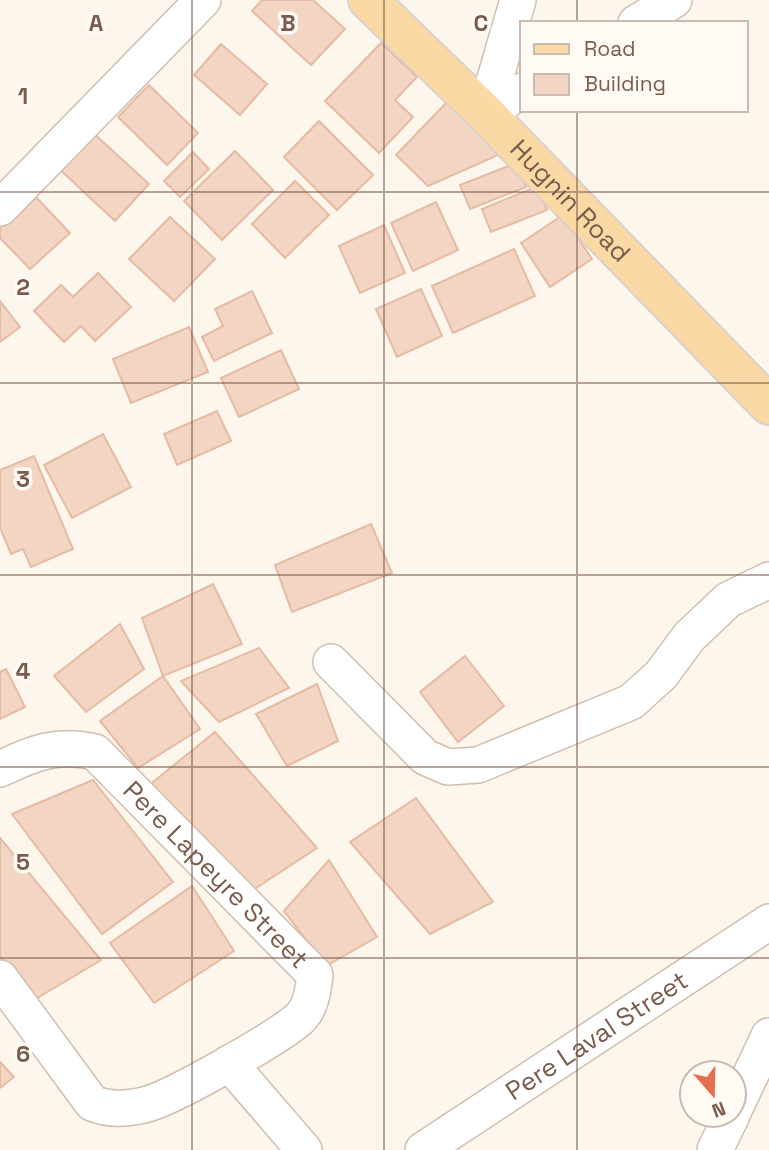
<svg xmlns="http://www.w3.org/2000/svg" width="769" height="1150" viewBox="0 0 769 1150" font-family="'Space Grotesk',sans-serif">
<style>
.building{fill:#f3d5c3;stroke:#e6bba3;stroke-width:2}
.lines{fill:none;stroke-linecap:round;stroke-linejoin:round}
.minor-casing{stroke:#d1beb0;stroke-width:38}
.major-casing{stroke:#dad1cd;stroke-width:42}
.minor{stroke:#fff;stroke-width:35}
.major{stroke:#fbd9a5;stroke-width:38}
.grid{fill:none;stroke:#7a5c4d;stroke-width:2;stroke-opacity:0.55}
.labels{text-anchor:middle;stroke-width:7;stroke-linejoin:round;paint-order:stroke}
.street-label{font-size:26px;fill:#7a5c4d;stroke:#fffaf3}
.grid-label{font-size:23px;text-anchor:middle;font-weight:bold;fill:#7a5c4d;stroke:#fffaf3;stroke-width:7;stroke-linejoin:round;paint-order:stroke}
</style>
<rect width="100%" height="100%" fill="#fdf6ec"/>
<g class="building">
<polygon points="262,0 313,0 345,29 311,65 252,11"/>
<polygon points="381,43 417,77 395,100 413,117 379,153 325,101"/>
<polygon points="221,44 267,84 240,115 194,75"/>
<polygon points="149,85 198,133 167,165 118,117"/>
<polygon points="448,101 505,152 428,186 396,155"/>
<polygon points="319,121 373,175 337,210 284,157"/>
<polygon points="90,130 149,184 115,221 56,166"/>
<polygon points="235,151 273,190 222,240 184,201"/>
<polygon points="193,152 209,169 180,197 164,181"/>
<polygon points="516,163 526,187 470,209 460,185"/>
<polygon points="295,181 329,215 285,258 252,224"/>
<polygon points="538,186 547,210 491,232 482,209"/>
<polygon points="34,195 70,233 30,269 0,238 0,226"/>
<polygon points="436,202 458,250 413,271 391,223"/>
<polygon points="563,215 592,259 550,287 521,243"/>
<polygon points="170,217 215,259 174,301 129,259"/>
<polygon points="384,225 405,273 360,293 339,246"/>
<polygon points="514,249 535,296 453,333 432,286"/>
<polygon points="98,273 131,307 95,341 81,326 64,342 34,311 61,285 73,297"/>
<polygon points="421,289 442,336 397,357 376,309"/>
<polygon points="252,291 272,333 214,361 202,337 223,326 215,309"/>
<polygon points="0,301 20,327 0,342"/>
<polygon points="189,327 208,372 131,403 113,359"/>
<polygon points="281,350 299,389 239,417 221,378"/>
<polygon points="217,411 231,441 177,465 164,434"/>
<polygon points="103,434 131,487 72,518 44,465"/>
<polygon points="34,456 73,549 31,567 23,549 11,554 0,528 0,470"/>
<polygon points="371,524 392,573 292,612 275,565"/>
<polygon points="213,584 242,644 163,676 142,618"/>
<polygon points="120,624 144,669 86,712 54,676"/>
<polygon points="259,648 289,688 219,722 181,681"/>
<polygon points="465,656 504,706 458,742 420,692"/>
<polygon points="6,669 25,707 0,719 0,672"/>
<polygon points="163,676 200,729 138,768 100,721"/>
<polygon points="317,684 338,741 287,766 256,714"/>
<polygon points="215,732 317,848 247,894 148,786"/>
<polygon points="93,780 173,882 102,934 12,814"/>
<polygon points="416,798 493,902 430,934 350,842"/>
<polygon points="0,838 101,960 34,1000 0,956"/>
<polygon points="329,860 377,937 326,966 284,911"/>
<polygon points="192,886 234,951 154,1003 110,943"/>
<polygon points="0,1062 14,1077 0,1088"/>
</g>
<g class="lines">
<g class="minor-casing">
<g id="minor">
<polyline points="636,23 674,0"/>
<polyline points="485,113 518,0"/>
<polyline points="485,113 522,91"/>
<polyline points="0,208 203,0"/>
<polyline points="331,662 425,757 448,767 478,765 631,702 661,675 689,637 728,600 769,580"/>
<path id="s1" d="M0,769C33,753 58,743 95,752L315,975C313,991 311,1008 299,1019C277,1038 171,1099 144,1105C127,1109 108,1110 92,1103L0,978"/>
<polyline points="229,1063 304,1150"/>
<polyline points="734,1110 769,1036"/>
<path id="s2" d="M423,1150L769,922"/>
<polyline points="715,1150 732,1115"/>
</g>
</g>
<g class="major-casing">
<g id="major">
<path id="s3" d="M368,0L485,113L769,405"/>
</g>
</g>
<use href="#minor" class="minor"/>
<use href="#major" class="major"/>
</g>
<path class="grid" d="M192,0V1150M384,0V1150M577,0V23M577,110V1150M0,192H769M0,383H769M0,575H769M0,767H769M0,958H769"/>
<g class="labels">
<g class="street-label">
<text dy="9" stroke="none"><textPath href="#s3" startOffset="285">Hugnin Road</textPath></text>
<text dy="9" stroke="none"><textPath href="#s1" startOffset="271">Pere Lapeyre Street</textPath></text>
<text dy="9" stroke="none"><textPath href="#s2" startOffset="208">Pere Laval Street</textPath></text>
</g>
</g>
<g class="grid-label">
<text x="96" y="31">A</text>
<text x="288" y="31">B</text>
<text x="481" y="31">C</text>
<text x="23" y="104">1</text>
<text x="23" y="295">2</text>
<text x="23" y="487">3</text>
<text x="23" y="679">4</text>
<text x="23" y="870">5</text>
<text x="23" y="1062">6</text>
</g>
<rect x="520" y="21" width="228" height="91" fill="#fffaf3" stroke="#cabbb1" stroke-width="2"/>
<rect x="534" y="44" width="35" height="10" fill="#fbd9a5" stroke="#cabbb1" stroke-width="2"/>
<text x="584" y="56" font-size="21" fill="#7a5c4d">Road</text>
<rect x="534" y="74" width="35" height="21" fill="#f3d5c3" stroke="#cabbb1" stroke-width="2"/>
<text x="584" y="91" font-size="21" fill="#7a5c4d">Building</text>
<g transform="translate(713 1094) rotate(160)"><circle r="33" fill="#fffaf3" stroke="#cabbb1" stroke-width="2"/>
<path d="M0-5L12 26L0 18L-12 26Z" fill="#e76f51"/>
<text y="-10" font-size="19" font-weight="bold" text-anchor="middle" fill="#7a5c4d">N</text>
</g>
</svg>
